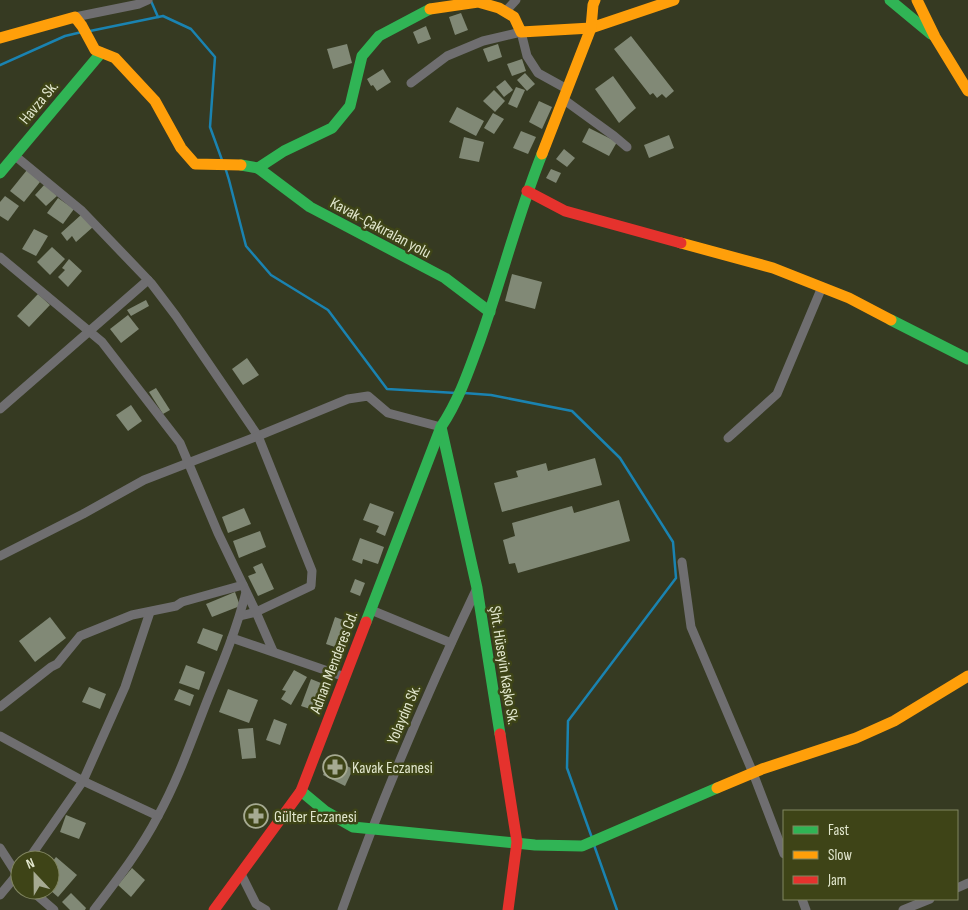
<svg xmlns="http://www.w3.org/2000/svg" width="968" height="910" viewBox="0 0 968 910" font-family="'Sofia Sans Condensed',sans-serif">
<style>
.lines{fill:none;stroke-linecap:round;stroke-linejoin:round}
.stream{stroke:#1a83b1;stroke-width:2.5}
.building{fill:#818976}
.street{stroke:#6f6e70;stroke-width:9}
.fast{stroke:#30b455;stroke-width:11}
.slow{stroke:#ff9f0a;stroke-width:11}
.jam{stroke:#e5322d;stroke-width:11}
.labels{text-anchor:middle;stroke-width:5;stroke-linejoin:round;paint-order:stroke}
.street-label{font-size:16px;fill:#e2e7ce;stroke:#3e4417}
.poi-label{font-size:16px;fill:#e2e7ce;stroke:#3e4417;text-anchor:start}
</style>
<rect width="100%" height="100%" fill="#363a22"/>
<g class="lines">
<g class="stream">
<polyline points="151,1 158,17"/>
<polyline points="90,31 163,16 191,29 215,57 210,127 222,160"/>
<polyline points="0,65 65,36 82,32"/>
<polyline points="225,167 229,180 246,246 271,275 328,310 387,389 456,393"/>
<polyline points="464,393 491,395 572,411 620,458 673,542 676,578 568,721 567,768 592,838"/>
<polyline points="594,845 617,910"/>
</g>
</g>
<g class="building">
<polygon points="461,13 468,30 455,35 449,17"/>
<polygon points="426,26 431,39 418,44 413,32"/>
<polygon points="631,36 674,91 666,98 662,94 657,98 653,93 650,95 614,49"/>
<polygon points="347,44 352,63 333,69 327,49"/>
<polygon points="498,44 502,57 488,62 483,49"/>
<polygon points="522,59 526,71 512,76 507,64"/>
<polygon points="383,69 391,82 377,91 373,85 371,86 367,79"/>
<polygon points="525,73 535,84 527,91 517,80"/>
<polygon points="613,76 636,108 619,123 595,89"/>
<polygon points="505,80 513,90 504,97 496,87"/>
<polygon points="516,87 525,90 517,108 508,104"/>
<polygon points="494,90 505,101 495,112 483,101"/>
<polygon points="539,101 552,107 542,129 529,122"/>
<polygon points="457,107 484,121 476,136 449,122"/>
<polygon points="493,113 504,119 494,134 484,128"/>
<polygon points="589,128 617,142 609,156 582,142"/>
<polygon points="521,131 536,137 528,154 513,148"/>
<polygon points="669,135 674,148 649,158 644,145"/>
<polygon points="464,137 484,142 479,162 459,158"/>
<polygon points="564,149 575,158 567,167 556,159"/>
<polygon points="551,169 561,173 556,183 546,178"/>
<polygon points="27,170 40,182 24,202 10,191"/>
<polygon points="45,184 57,196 46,206 35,195"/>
<polygon points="5,196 19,206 8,221 0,216 0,202"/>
<polygon points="58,198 74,209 63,224 47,213"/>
<polygon points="82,214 93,227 76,242 72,236 67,241 61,233"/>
<polygon points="34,229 48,236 36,256 22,249"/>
<polygon points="52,247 65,259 50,275 37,262"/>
<polygon points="69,259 82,271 68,287 58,277 65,270 62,268"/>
<polygon points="512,274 542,282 535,309 505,301"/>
<polygon points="38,294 50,305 29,327 17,316"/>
<polygon points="146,300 149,306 131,316 127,310"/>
<polygon points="128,315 139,329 121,343 110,329"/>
<polygon points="247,358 259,375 243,385 232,369"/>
<polygon points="156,388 170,410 163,414 149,392"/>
<polygon points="131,405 142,421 128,431 116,415"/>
<polygon points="595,458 602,485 502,512 494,483 518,477 516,471 546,463 548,471"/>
<polygon points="619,500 630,541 518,573 515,563 509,564 503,540 515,536 512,523 572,506 574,513"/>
<polygon points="370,503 394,512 385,536 376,532 379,526 363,520"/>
<polygon points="244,508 251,524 228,533 222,517"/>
<polygon points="260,531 266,547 239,558 233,541"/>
<polygon points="360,538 384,547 378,564 363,559 362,564 352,560"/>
<polygon points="262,563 274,589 258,596 248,576 256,573 253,567"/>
<polygon points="355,579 365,583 360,596 350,592"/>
<polygon points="235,592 240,606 212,617 206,604"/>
<polygon points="50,617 66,638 35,662 19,641"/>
<polygon points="335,617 351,623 341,649 326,644"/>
<polygon points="203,628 223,635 217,651 197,643"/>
<polygon points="186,665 205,672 199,690 179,683"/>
<polygon points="294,670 307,677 291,705 281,699 286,691 282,690"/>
<polygon points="311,679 326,685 316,711 301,706"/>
<polygon points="89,687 106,694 100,709 82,702"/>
<polygon points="179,689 194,695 190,706 174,700"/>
<polygon points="228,689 258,700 249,723 219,712"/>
<polygon points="274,719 287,724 280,745 266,740"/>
<polygon points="253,728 256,758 242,759 238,729"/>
<polygon points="331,758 353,769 345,786 323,775"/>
<polygon points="66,815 86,823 79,839 60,832"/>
<polygon points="56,857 77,875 58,897 50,890 50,865"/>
<polygon points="132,868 145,880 131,897 118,885"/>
<polygon points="71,893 86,908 85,910 70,910 62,902"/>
</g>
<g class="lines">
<g class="street">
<polyline points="505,12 516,0"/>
<polyline points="75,17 139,4 148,0"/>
<polyline points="411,83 447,56 483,41 521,32 527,56 538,73 567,89"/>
<polyline points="563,99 614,136 627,147"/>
<polyline points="14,155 82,211 151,283 176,316 258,436 312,571 311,586 256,612 240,616"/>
<polyline points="0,257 102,342 180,443 218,533 256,612 273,651"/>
<polyline points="0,409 148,280"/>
<polyline points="728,438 777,394 822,287"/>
<polyline points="0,556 83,514 144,480 258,436 348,399 368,396 388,413 441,427"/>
<polyline points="682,562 691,627 753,773 784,854"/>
<polyline points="371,610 451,643"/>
<polyline points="232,638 345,677"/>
<polyline points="0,707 51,667 57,664 80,636 132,615 176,606 182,602 243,585"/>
<polyline points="0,736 83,781 158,816"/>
<polyline points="0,848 20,879"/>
<polyline points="28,860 83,781 125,687 150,612"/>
<polyline points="241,874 256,904 266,910"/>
<polyline points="957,888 968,883"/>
<polyline points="31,890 54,910"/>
<polyline points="0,895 20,871"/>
<polyline points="802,899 806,910"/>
<path d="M94,910C117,880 141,849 158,816C179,778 193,736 209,696C223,662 237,628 246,592"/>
<path d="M342,910C381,800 427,693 477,588"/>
<polyline points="903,910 930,899"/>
</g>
<g class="fast">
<polyline points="890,0 931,34"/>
<polyline points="241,165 258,168 284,151 332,128 350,106 362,56 379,36 430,9"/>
<polyline points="258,168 310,207 445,278 490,312"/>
<polyline points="0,173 101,53"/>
<polyline points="891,320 968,359"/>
<polyline points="441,427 477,588 500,734"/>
<path d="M366,622L441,427C459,400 469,370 480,340C502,278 518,214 542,154"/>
<polyline points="301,791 325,811 353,827 535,845 582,846 717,788"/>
</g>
<g class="slow">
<polyline points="917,0 935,37 968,91"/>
<polyline points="430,9 478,2 499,8 514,17 521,32 591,28 674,0"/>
<polyline points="0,38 75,17 82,26 95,50 115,58 155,101 181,148 195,164 241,165"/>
<polyline points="542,154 591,28 593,5 595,0"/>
<polyline points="681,243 773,268 849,298 891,320"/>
<polyline points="717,788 762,769 856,738 894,721 968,676"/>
</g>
<g class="jam">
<polyline points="527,191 565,211 681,243"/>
<polyline points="500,734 517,842 508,910"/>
<polyline points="214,910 301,791 366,622"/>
</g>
</g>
<defs>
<g id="pharmacy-ring" transform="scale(1.25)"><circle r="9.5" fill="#3e4417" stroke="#a6aa92" stroke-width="1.5"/><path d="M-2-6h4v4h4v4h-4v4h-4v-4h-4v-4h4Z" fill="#a6aa92"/></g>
</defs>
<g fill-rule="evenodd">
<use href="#pharmacy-ring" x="335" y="767"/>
<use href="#pharmacy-ring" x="256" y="816"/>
</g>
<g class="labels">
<g class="street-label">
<text transform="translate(38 102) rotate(-50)" y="6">Havza Sk.</text>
<text transform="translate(381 227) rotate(28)" y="6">Kavak-Çakıralan yolu</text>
<text transform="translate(333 662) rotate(-69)" y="6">Adnan Menderes Cd.</text>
<text transform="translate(505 665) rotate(81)" y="6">Şht. Hüseyin Kaşko Sk.</text>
<text transform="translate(403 714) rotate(-67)" y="6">Yolaydın Sk.</text>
</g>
<g class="poi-label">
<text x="352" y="773">Kavak Eczanesi</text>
<text x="274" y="822">Gülter Eczanesi</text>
</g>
</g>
<rect x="783" y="810" width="175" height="90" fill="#3e4417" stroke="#808560"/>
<rect x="793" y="826" width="25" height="8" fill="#30b455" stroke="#808560"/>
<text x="828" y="835" font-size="15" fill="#e2e7ce">Fast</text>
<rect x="793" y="851" width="25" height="8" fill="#ff9f0a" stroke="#808560"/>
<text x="828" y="860" font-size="15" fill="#e2e7ce">Slow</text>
<rect x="793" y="876" width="25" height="8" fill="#e5322d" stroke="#808560"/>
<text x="828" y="885" font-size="15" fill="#e2e7ce">Jam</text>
<g transform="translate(35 875) rotate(338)"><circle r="24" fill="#3e4417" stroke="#808560"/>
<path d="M0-4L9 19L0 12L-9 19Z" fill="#a6aa92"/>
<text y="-8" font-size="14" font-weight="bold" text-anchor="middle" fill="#e2e7ce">N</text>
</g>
</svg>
